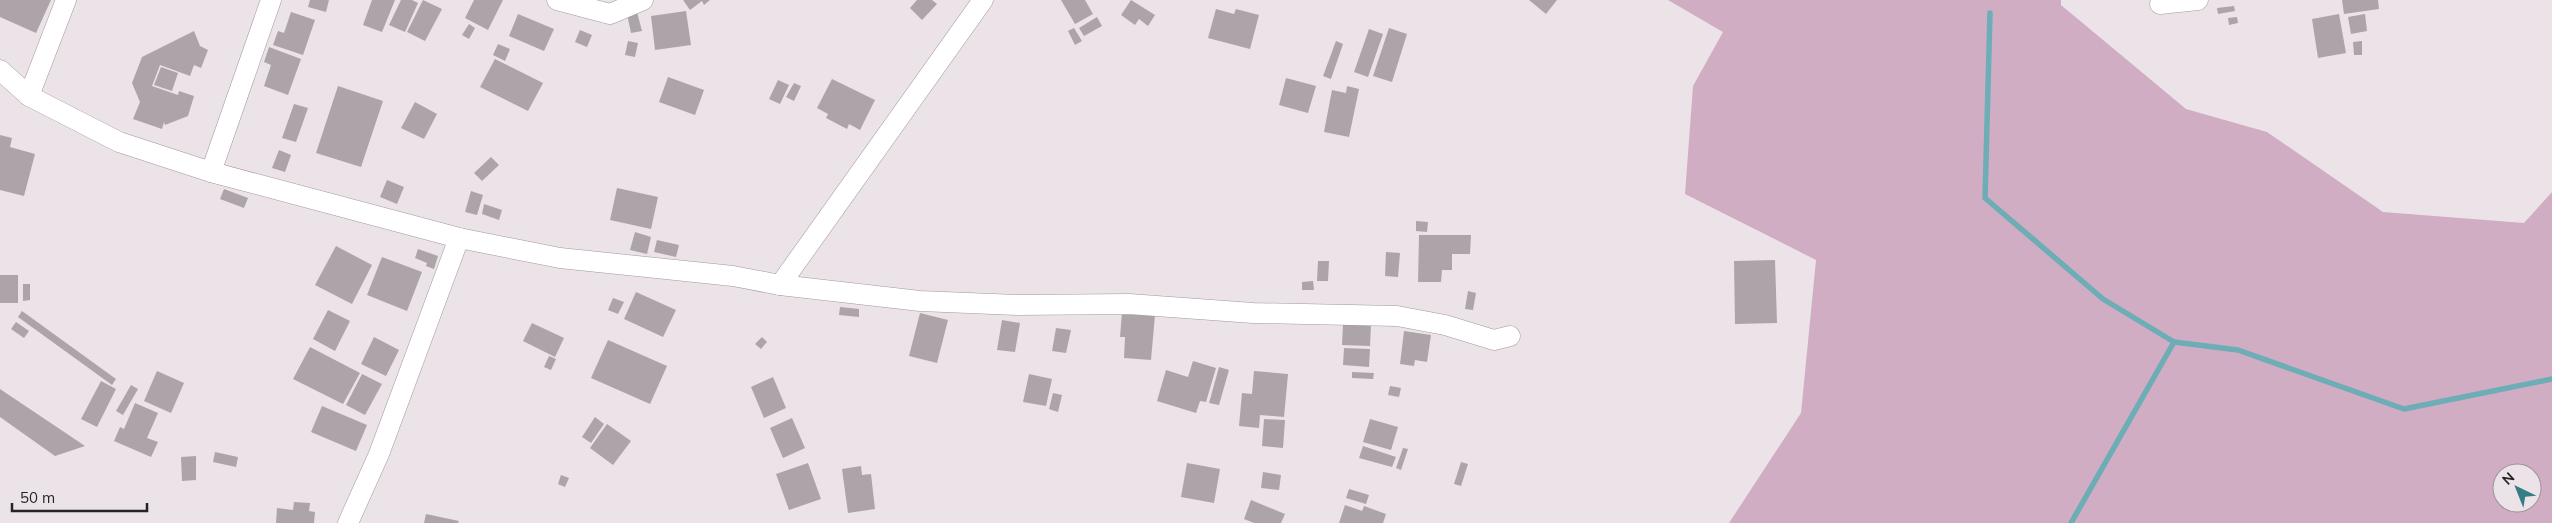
<svg xmlns="http://www.w3.org/2000/svg" width="2552" height="523" viewBox="0 0 2552 523" font-family="Mulish,sans-serif">
<style>
.green{fill:#d1adc4;fill-rule:evenodd}
.lines{fill:none;stroke-linecap:round;stroke-linejoin:round}
.stream{stroke:#6dadb5;stroke-width:5.5}
.building{fill:#aca4a9}
.minor-casing{stroke:#a1999d;stroke-width:21}
.minor{stroke:#fff;stroke-width:20}
</style>
<rect width="100%" height="100%" fill="#ebe3e8"/>
<path class="green" d="M1668,0H2061V5L2186,109L2267,132L2383,212L2524,223L2552,192V523H1729L1801,413L1816,260L1685,194L1693,86L1723,32ZM2502,473H2532V503H2502Z"/>
<g class="lines">
<g class="stream">
<polyline points="1990,13 1985,198 2103,299 2174,342 2238,350 2404,409 2552,379"/>
<polyline points="2071,523 2174,342"/>
</g>
</g>
<g class="building">
<polygon points="0,0 51,0 36,33 0,17"/>
<polygon points="310,0 329,0 326,12 308,7"/>
<polygon points="372,0 395,0 382,32 363,25"/>
<polygon points="401,0 412,0 418,3 405,32 389,25"/>
<polygon points="423,0 442,9 425,41 407,32"/>
<polygon points="474,0 503,0 488,30 465,18"/>
<polygon points="683,0 710,0 704,5 702,1 690,10"/>
<polygon points="917,0 932,0 937,4 922,20 910,8"/>
<polygon points="1061,0 1085,0 1093,14 1075,24"/>
<polygon points="1131,0 1155,15 1148,26 1139,19 1135,25 1121,15"/>
<polygon points="1529,0 1557,0 1546,14"/>
<polygon points="2342,0 2378,0 2379,9 2344,14"/>
<polygon points="2234,6 2235,11 2218,14 2217,8"/>
<polygon points="1216,9 1234,14 1236,9 1259,15 1250,49 1208,38"/>
<polygon points="686,11 691,45 655,50 651,16"/>
<polygon points="291,12 315,20 303,55 273,45 278,31 284,33"/>
<polygon points="637,12 642,31 631,33 627,14"/>
<polygon points="518,14 554,29 544,51 509,36"/>
<polygon points="2339,14 2346,53 2318,58 2312,19"/>
<polygon points="2365,14 2367,31 2351,34 2348,17"/>
<polygon points="1097,17 1102,26 1084,36 1079,28"/>
<polygon points="2237,17 2238,23 2229,25 2228,18"/>
<polygon points="469,24 475,28 469,39 462,35"/>
<polygon points="1074,28 1082,41 1075,45 1068,31"/>
<polygon points="1389,28 1407,34 1392,82 1373,76"/>
<polygon points="1369,29 1383,34 1368,77 1354,72"/>
<polygon points="580,30 592,35 587,47 575,42"/>
<polygon points="194,31 200,46 208,50 201,68 194,65 190,76 160,65 152,86 178,95 179,91 194,96 188,116 165,125 164,122 162,129 133,119 140,102 132,83 142,57"/>
<polygon points="628,41 638,43 635,57 625,55"/>
<polygon points="1336,41 1343,44 1331,79 1323,76"/>
<polygon points="2362,41 2362,55 2354,55 2353,42"/>
<polygon points="498,44 510,49 505,61 493,55"/>
<polygon points="269,47 301,59 288,95 264,86 271,65 264,62"/>
<polygon points="495,59 543,83 528,111 480,87"/>
<polygon points="161,67 178,73 172,91 154,85"/>
<polygon points="668,77 704,90 695,115 659,102"/>
<polygon points="1286,78 1316,86 1308,113 1279,105"/>
<polygon points="832,79 875,100 860,130 849,124 847,129 826,118 828,114 817,108"/>
<polygon points="778,80 789,85 780,104 769,99"/>
<polygon points="794,83 801,86 794,101 786,97"/>
<polygon points="338,86 383,101 361,167 316,153"/>
<polygon points="1347,86 1359,89 1349,137 1324,132 1332,90 1346,93"/>
<polygon points="415,102 437,114 424,139 401,128"/>
<polygon points="294,104 308,108 296,142 282,138"/>
<polygon points="0,135 12,138 10,147 35,154 24,196 0,190"/>
<polygon points="279,150 291,155 285,172 272,168"/>
<polygon points="491,157 499,165 482,181 474,173"/>
<polygon points="387,180 404,187 397,204 380,197"/>
<polygon points="617,188 658,197 651,229 610,220"/>
<polygon points="224,189 248,198 244,208 220,199"/>
<polygon points="471,191 483,195 477,215 465,212"/>
<polygon points="484,204 502,210 499,220 482,214"/>
<polygon points="1416,221 1428,222 1427,232 1416,231"/>
<polygon points="635,232 651,237 647,254 630,250"/>
<polygon points="1419,235 1471,235 1470,254 1452,254 1452,270 1442,270 1441,282 1418,282"/>
<polygon points="657,240 679,245 676,257 654,252"/>
<polygon points="336,246 372,265 352,304 315,285"/>
<polygon points="418,249 438,256 434,269 426,266 427,263 415,258"/>
<polygon points="1386,252 1400,253 1398,277 1385,276"/>
<polygon points="382,257 422,272 407,311 367,295"/>
<polygon points="1775,260 1777,323 1735,324 1734,261"/>
<polygon points="1318,261 1329,261 1328,281 1317,281"/>
<rect x="0" y="275" width="18" height="28"/>
<polygon points="1313,281 1314,290 1302,290 1302,282"/>
<polygon points="23,284 30,284 30,300 23,301"/>
<polygon points="1468,291 1476,293 1473,310 1465,309"/>
<polygon points="636,292 676,310 663,337 624,319"/>
<polygon points="613,298 624,302 618,314 608,310"/>
<polygon points="840,307 859,309 859,317 839,315"/>
<polygon points="328,310 350,321 335,351 313,339"/>
<polygon points="22,311 116,379 112,385 18,317"/>
<polygon points="1122,312 1155,315 1151,360 1124,358 1125,337 1120,337"/>
<polygon points="920,313 948,320 937,363 909,356"/>
<polygon points="1002,320 1020,323 1015,352 997,350"/>
<polygon points="16,322 29,331 24,338 11,329"/>
<polygon points="532,323 564,338 555,357 523,341"/>
<polygon points="1343,324 1371,325 1370,346 1342,345"/>
<polygon points="1056,328 1071,330 1066,353 1052,351"/>
<polygon points="1404,331 1431,335 1427,362 1415,360 1414,366 1400,364"/>
<polygon points="374,337 399,350 386,376 361,364"/>
<polygon points="762,337 767,342 761,349 755,344"/>
<polygon points="608,340 667,366 650,404 591,378"/>
<polygon points="310,347 360,373 343,404 293,379"/>
<polygon points="1344,348 1370,349 1369,367 1343,365"/>
<polygon points="549,356 556,359 551,370 544,367"/>
<polygon points="1193,361 1216,368 1206,402 1200,401 1196,413 1157,401 1166,370 1188,377"/>
<polygon points="1219,367 1229,370 1219,405 1209,403"/>
<polygon points="157,371 184,383 171,413 144,401"/>
<polygon points="1254,371 1288,374 1284,417 1260,415 1259,428 1239,426 1242,393 1252,394"/>
<polygon points="1352,372 1374,373 1373,379 1352,378"/>
<polygon points="362,374 382,384 365,415 346,405"/>
<polygon points="1029,374 1052,379 1046,406 1023,402"/>
<polygon points="773,377 786,408 764,418 751,387"/>
<polygon points="101,381 116,389 97,427 81,419"/>
<polygon points="131,385 138,389 123,415 116,411"/>
<polygon points="1390,386 1401,388 1399,397 1388,395"/>
<polygon points="0,389 85,446 55,456 0,417"/>
<polygon points="1053,393 1062,395 1058,412 1049,409"/>
<polygon points="135,403 158,413 147,438 158,442 151,457 114,441 120,427 124,429"/>
<polygon points="322,406 367,425 356,451 311,432"/>
<polygon points="595,417 604,424 591,443 582,437"/>
<polygon points="792,418 805,448 783,458 770,428"/>
<polygon points="1264,419 1285,420 1283,448 1262,446"/>
<polygon points="1370,419 1398,427 1391,450 1363,442"/>
<polygon points="607,424 631,441 613,465 590,448"/>
<polygon points="1363,446 1396,457 1392,467 1359,458"/>
<polygon points="1403,448 1408,449 1401,470 1396,468"/>
<polygon points="215,452 238,457 236,467 213,462"/>
<polygon points="196,456 196,480 182,481 181,457"/>
<polygon points="1461,462 1468,464 1461,486 1454,484"/>
<polygon points="808,463 821,499 789,510 776,474"/>
<polygon points="1187,463 1220,469 1214,503 1181,497"/>
<polygon points="861,466 862,475 871,474 875,509 848,513 842,469"/>
<polygon points="1263,472 1281,475 1279,490 1261,488"/>
<polygon points="561,475 569,478 565,487 558,484"/>
<polygon points="1349,489 1369,495 1366,504 1346,498"/>
<polygon points="1251,500 1285,514 1281,523 1254,523 1244,519"/>
<polygon points="294,502 310,503 309,511 315,512 314,523 276,523 277,508 293,510"/>
<polygon points="1345,505 1362,511 1364,506 1386,514 1383,523 1339,523"/>
<polygon points="426,514 459,521 458,523 424,523"/>
</g>
<g class="lines">
<g class="minor-casing">
<g id="minor">
<polyline points="557,0 610,14 643,0"/>
<polyline points="2160,4 2198,0"/>
<polyline points="0,70 29,96 119,142 211,172 459,238 560,258 733,276 780,285 920,301 1017,305 1129,304 1253,313 1397,316 1445,325 1494,340 1510,336"/>
<polyline points="29,96 66,0"/>
<polyline points="211,172 271,0"/>
<polyline points="780,285 983,0"/>
<polyline points="348,523 379,454 459,238"/>
</g>
</g>
<use href="#minor" class="minor"/>
</g>
<g transform="translate(2517 488) rotate(317)"><circle r="24" fill="#ebe3e8" stroke="#9c969a"/>
<path d="M0-4L9 19L0 12L-9 19Z" fill="#357d85"/>
<text y="-8" font-size="14" font-weight="bold" text-anchor="middle" fill="#262325">N</text>
</g>
<path d="M12 503v8h135v-8" fill="none" stroke="#262325" stroke-width="2.5"/>
<text x="20" y="503" font-size="15" fill="#262325" stroke="#ebe3e8" stroke-width="4" paint-order="stroke">50 m</text>
</svg>
